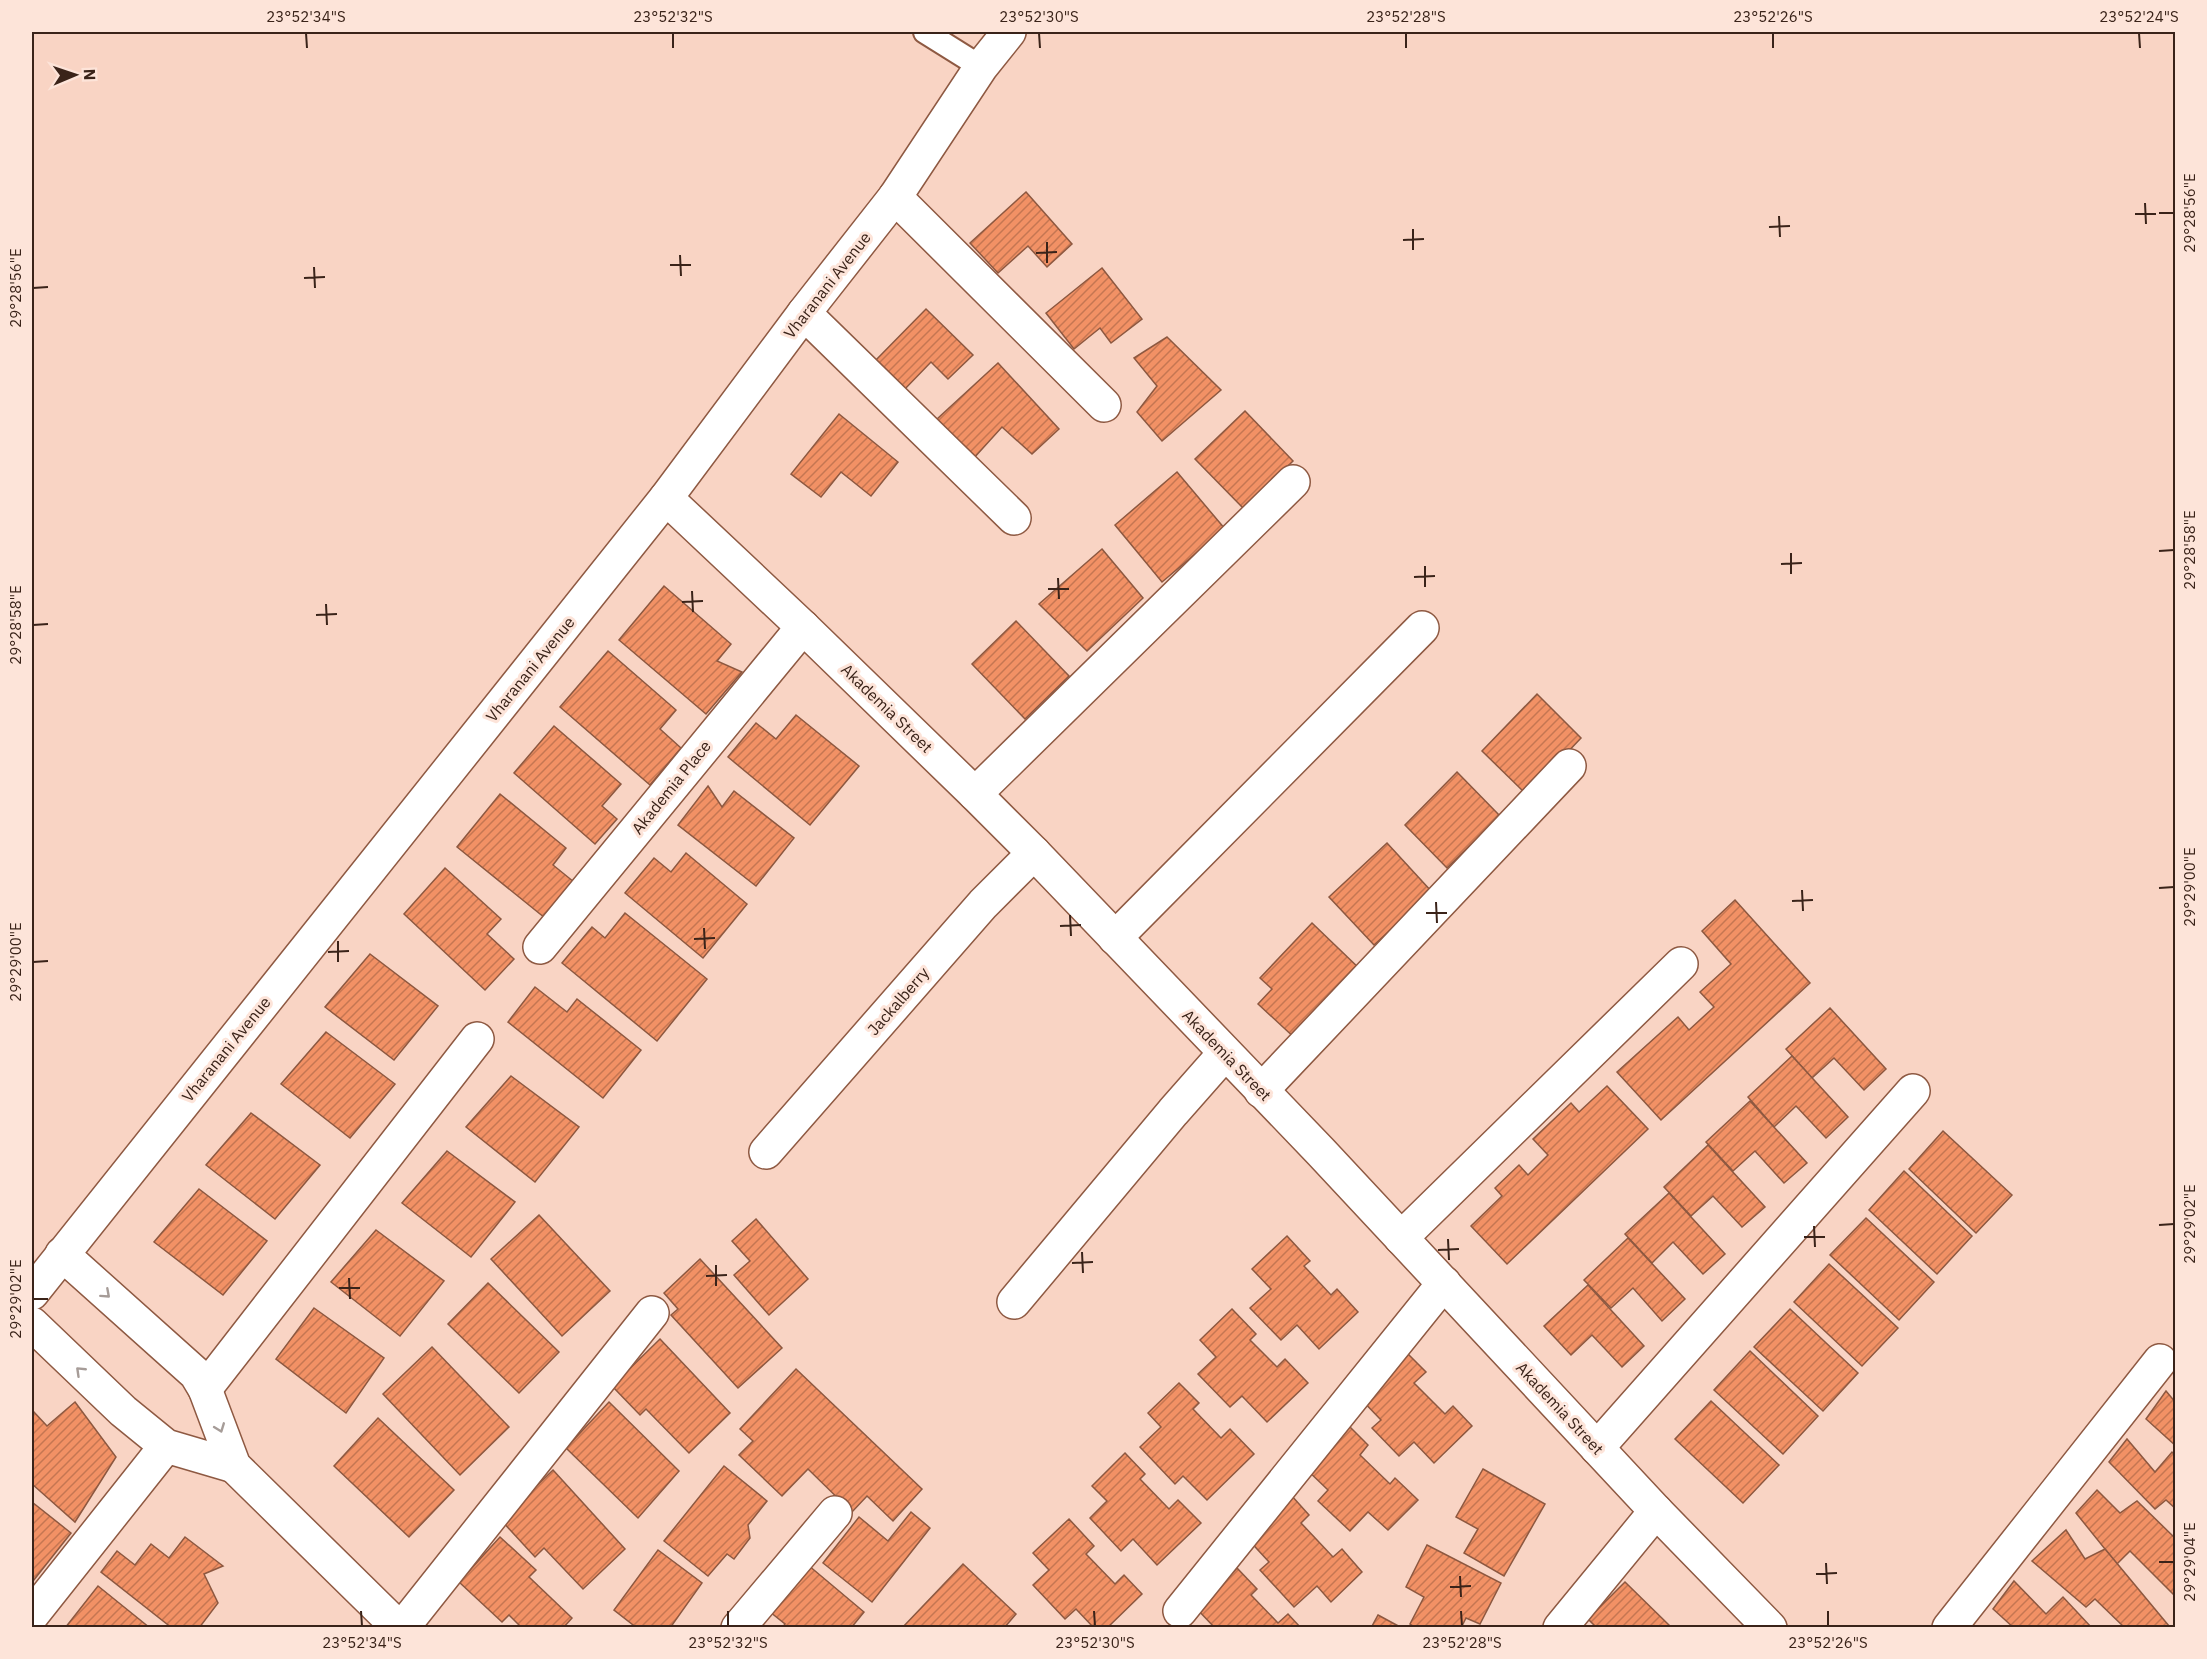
<svg xmlns="http://www.w3.org/2000/svg" width="2207" height="1659" viewBox="0 0 2207 1659" font-family="'IBM Plex Sans',sans-serif">
<style>
.building{fill:url(#building-hatch);stroke:#8d5840;stroke-width:1.5}
.lines{fill:none;stroke-linecap:round;stroke-linejoin:round}
.lane-casing{stroke:#8e5942;stroke-width:26}
.street-casing{stroke:#8e5942;stroke-width:36}
.lane{stroke:#fff;stroke-width:22}
.street{stroke:#fff;stroke-width:33}
.oneway{stroke:#a69c98}
.ticks{fill:none;stroke:#3a2319;stroke-width:2}
.labels{text-anchor:middle;stroke-width:6;stroke-linejoin:round;paint-order:stroke}
.street-label{font-size:16px;fill:#3a2319;stroke:#fde4d9}
.neatline{fill:none;stroke:#3a2319;stroke-width:2}
.ticks-label{font-size:15px;text-anchor:middle;fill:#3a2319}
</style>
<defs>
<pattern id="building-hatch" width="6" height="6" patternUnits="userSpaceOnUse" patternTransform="scale(1.5)"><rect width="6" height="6" fill="#f29165"/><path d="M-1 1l2-2M0 6l6-6M5 7l2-2" fill="none" stroke="#c57652"/></pattern>
</defs>
<rect width="100%" height="100%" fill="#f9d4c4"/>
<g class="building">
<polygon points="1026,192 1072,244 1047,267 1028,246 998,273 970,243"/>
<polygon points="1102,268 1142,319 1111,343 1100,328 1074,349 1046,313"/>
<polygon points="926,309 973,355 948,379 931,362 903,391 874,362"/>
<polygon points="1167,337 1221,390 1162,441 1137,412 1157,386 1134,358"/>
<polygon points="998,363 1059,429 1032,454 1002,427 974,458 937,419"/>
<polygon points="1245,411 1293,461 1244,509 1195,459"/>
<polygon points="839,414 898,462 871,496 841,472 821,497 791,474"/>
<polygon points="1177,472 1225,529 1162,582 1115,525"/>
<polygon points="1102,549 1143,598 1087,651 1039,604"/>
<polygon points="664,586 731,644 717,661 742,672 706,714 619,640"/>
<polygon points="1016,621 1069,676 1025,719 972,664"/>
<polygon points="608,651 676,710 660,729 681,748 650,785 560,707"/>
<polygon points="1537,694 1581,738 1527,795 1482,751"/>
<polygon points="796,715 859,766 810,825 728,757 756,723 776,739"/>
<polygon points="554,726 621,784 602,806 617,819 595,844 514,773"/>
<polygon points="1457,772 1500,816 1447,868 1405,825"/>
<polygon points="708,786 722,807 734,791 794,838 756,886 678,825"/>
<polygon points="500,794 566,848 553,865 574,882 545,918 457,847"/>
<polygon points="1387,843 1432,892 1374,945 1329,897"/>
<polygon points="686,853 747,904 703,958 625,893 654,858 671,872"/>
<polygon points="445,868 501,919 487,934 514,959 485,990 404,914"/>
<polygon points="1735,900 1810,983 1661,1120 1617,1072 1678,1017 1689,1030 1714,1007 1700,992 1731,964 1702,931"/>
<polygon points="625,913 707,979 657,1041 562,963 592,927 605,938"/>
<polygon points="1312,923 1363,972 1298,1041 1258,1004 1272,989 1260,978"/>
<polygon points="370,954 438,1006 394,1060 325,1007"/>
<polygon points="535,987 567,1012 577,999 641,1050 603,1098 508,1022"/>
<polygon points="1830,1008 1886,1069 1864,1090 1834,1058 1812,1078 1786,1049"/>
<polygon points="326,1032 395,1084 350,1138 281,1084"/>
<polygon points="1792,1056 1848,1117 1826,1138 1796,1106 1774,1127 1748,1097"/>
<polygon points="511,1076 579,1127 535,1182 466,1127"/>
<polygon points="1607,1086 1648,1129 1507,1264 1471,1226 1502,1196 1495,1188 1519,1165 1528,1175 1548,1155 1533,1139 1571,1103 1579,1112"/>
<polygon points="1750,1101 1807,1163 1784,1183 1755,1151 1733,1171 1706,1142"/>
<polygon points="251,1113 320,1165 275,1219 206,1165"/>
<polygon points="1943,1131 2012,1195 1976,1233 1909,1169"/>
<polygon points="1708,1145 1765,1207 1742,1227 1713,1196 1691,1216 1664,1187"/>
<polygon points="447,1151 515,1202 471,1257 402,1203"/>
<polygon points="1904,1171 1972,1236 1937,1274 1869,1210"/>
<polygon points="199,1189 267,1241 223,1295 154,1242"/>
<polygon points="1669,1193 1725,1254 1703,1274 1673,1242 1652,1263 1625,1234"/>
<polygon points="539,1215 610,1291 562,1336 491,1259"/>
<polygon points="1866,1218 1934,1282 1899,1320 1830,1255"/>
<polygon points="756,1219 808,1279 769,1315 734,1275 750,1261 732,1241"/>
<polygon points="376,1230 444,1281 400,1336 331,1282"/>
<polygon points="1287,1236 1310,1261 1304,1266 1331,1295 1337,1289 1358,1312 1319,1349 1297,1325 1281,1340 1250,1308 1271,1289 1252,1269"/>
<polygon points="1628,1238 1685,1299 1662,1321 1633,1288 1611,1308 1584,1280"/>
<polygon points="700,1259 782,1348 738,1388 671,1315 678,1309 664,1293"/>
<polygon points="1829,1264 1898,1328 1862,1366 1794,1302"/>
<polygon points="488,1283 559,1352 519,1393 448,1324"/>
<polygon points="1588,1285 1644,1346 1622,1367 1592,1335 1571,1355 1544,1326"/>
<polygon points="314,1308 384,1358 346,1413 276,1359"/>
<polygon points="1232,1309 1256,1334 1250,1340 1277,1367 1285,1359 1308,1383 1267,1422 1242,1396 1230,1407 1198,1374 1216,1357 1200,1340"/>
<polygon points="1790,1309 1858,1373 1823,1411 1754,1347"/>
<polygon points="660,1339 730,1413 689,1453 646,1409 640,1415 612,1386"/>
<polygon points="432,1347 509,1427 460,1475 383,1394"/>
<polygon points="1403,1349 1426,1372 1414,1383 1445,1414 1453,1406 1472,1426 1434,1463 1414,1442 1399,1456 1372,1428 1381,1420 1357,1395"/>
<polygon points="1750,1351 1818,1416 1783,1454 1714,1390"/>
<polygon points="796,1369 922,1489 893,1521 867,1496 852,1512 808,1469 782,1496 739,1455 753,1441 740,1429"/>
<polygon points="1179,1383 1199,1403 1193,1409 1221,1438 1230,1429 1254,1454 1207,1500 1183,1476 1175,1484 1140,1447 1161,1427 1148,1413"/>
<polygon points="2166,1391 2176,1403 2176,1446 2146,1419"/>
<polygon points="1711,1401 1779,1465 1743,1503 1675,1439"/>
<polygon points="75,1402 116,1457 75,1522 32,1484 32,1410 47,1426"/>
<polygon points="609,1402 679,1471 638,1518 566,1448"/>
<polygon points="378,1418 454,1490 409,1537 334,1466"/>
<polygon points="1345,1422 1368,1445 1360,1455 1390,1484 1395,1478 1418,1500 1388,1530 1368,1512 1350,1531 1318,1501 1328,1490 1303,1466"/>
<polygon points="2127,1439 2155,1472 2172,1452 2176,1456 2176,1509 2166,1500 2155,1509 2109,1462"/>
<polygon points="1125,1453 1145,1474 1140,1479 1169,1509 1178,1500 1201,1523 1157,1565 1133,1539 1121,1551 1090,1518 1107,1501 1092,1486"/>
<polygon points="724,1466 767,1501 748,1525 750,1538 734,1559 727,1554 708,1576 664,1541"/>
<polygon points="1483,1469 1545,1504 1504,1576 1464,1553 1478,1529 1456,1517"/>
<polygon points="553,1470 625,1549 583,1589 544,1548 535,1557 501,1520"/>
<polygon points="2097,1490 2120,1513 2137,1501 2176,1539 2176,1597 2130,1551 2117,1564 2076,1513"/>
<polygon points="1291,1495 1309,1515 1301,1523 1333,1557 1342,1549 1362,1572 1331,1602 1317,1586 1294,1607 1260,1570 1269,1562 1246,1537"/>
<polygon points="32,1502 71,1533 33,1581 32,1579"/>
<polygon points="911,1512 930,1528 872,1602 823,1563 859,1517 888,1541"/>
<polygon points="1069,1519 1094,1546 1086,1554 1115,1584 1124,1575 1142,1594 1107,1628 1094,1628 1076,1609 1065,1619 1033,1585 1049,1570 1033,1553"/>
<polygon points="2066,1530 2085,1559 2105,1549 2169,1626 2167,1628 2125,1628 2095,1599 2086,1607 2032,1561"/>
<polygon points="185,1537 223,1566 204,1574 218,1603 199,1628 172,1628 101,1572 117,1551 135,1565 151,1544 169,1558"/>
<polygon points="500,1537 536,1570 529,1577 572,1618 563,1628 522,1628 509,1615 502,1622 459,1582"/>
<polygon points="1427,1545 1501,1583 1480,1624 1466,1618 1461,1628 1416,1628 1410,1624 1424,1597 1406,1587"/>
<polygon points="658,1550 702,1583 670,1628 637,1628 614,1610"/>
<polygon points="963,1564 1016,1614 1004,1628 902,1628"/>
<polygon points="808,1565 864,1612 851,1628 782,1628 785,1624 770,1612"/>
<polygon points="1237,1568 1257,1589 1251,1595 1278,1623 1288,1614 1301,1628 1215,1628 1196,1608"/>
<polygon points="2014,1581 2046,1614 2063,1597 2092,1628 2014,1628 1993,1609"/>
<polygon points="1625,1582 1672,1628 1597,1628 1588,1619"/>
<polygon points="98,1586 150,1628 65,1628"/>
<polygon points="1378,1615 1402,1628 1371,1628"/>
</g>
<g class="lines">
<g class="lane-casing">
<polyline id="lane" points="925,32 981,67"/>
</g>
<g class="street-casing">
<g id="street">
<polyline points="895,197 1104,405"/>
<polyline points="804,313 1014,518"/>
<polyline points="666,498 803,627 975,794 1034,853 1321,1152 1656,1511 1770,1628"/>
<polyline points="975,794 1293,482"/>
<polyline points="1115,938 1422,628"/>
<polyline points="540,947 803,627"/>
<polyline points="1261,1091 1569,766"/>
<polyline points="766,1152 983,904 1034,853"/>
<polyline points="1401,1238 1681,964"/>
<polyline points="62,1254 196,1374 205,1389 234,1466 399,1628"/>
<polyline points="32,1293 666,498 804,313 895,197 981,67 1009,32"/>
<polyline points="1014,1302 1173,1112 1225,1053"/>
<polyline points="32,1324 123,1411 166,1446 234,1466"/>
<polyline points="205,1389 477,1039"/>
<polyline points="1597,1448 1913,1091"/>
<polyline points="1180,1611 1444,1283"/>
<polyline points="32,1615 166,1446"/>
<polyline points="402,1628 652,1313"/>
<polyline points="738,1628 835,1513"/>
<polyline points="1560,1628 1656,1511"/>
<polyline points="1949,1628 2160,1361"/>
</g>
</g>
<use href="#lane" class="lane"/>
<use href="#street" class="street"/>
</g>
<defs><path id="oneway-chevron" d="M-2-3.5L2.5 0L-2 3.5" fill="none" stroke-width="1.6" stroke-linecap="round" stroke-linejoin="round" transform="scale(1.5)"/></defs>
<g class="oneway">
<use href="#oneway-chevron" transform="translate(106 1294) rotate(42)"/>
<use href="#oneway-chevron" transform="translate(80 1371) rotate(-136)"/>
<use href="#oneway-chevron" transform="translate(220 1428) rotate(69)"/>
</g>
<path class="ticks" d="M306,33L307,48M673,33V48M1039,33L1040,48M1406,33V48M1773,33V48M2139,33L2140,48M2145,203L2146,224M2159,213H2174M2135,214H2156M1779,216L1780,237M1769,227L1790,226M1413,229V250M1403,240L1424,239M1047,242V263M1036,253L1057,252M680,255L681,276M670,265H691M314,267L315,288M304,278L325,277M33,288L48,287M2159,551L2174,550M1791,553V574M1781,564L1802,563M1425,566V587M1414,577L1435,576M1058,578L1059,599M1048,589H1069M692,591L693,612M682,602L703,601M326,604L327,625M316,615L337,614M33,625L48,624M2159,888L2174,887M1802,890L1803,911M1792,901L1813,900M1436,902L1437,923M1426,913H1447M1070,915L1071,936M1060,926L1081,925M704,928L705,949M694,939L715,938M338,941V962M328,952L349,951M33,962L48,961M2159,1225L2174,1224M1814,1226L1815,1247M1804,1237H1825M1448,1239L1449,1260M1438,1250L1459,1249M1082,1252L1083,1273M1072,1263L1093,1262M716,1265V1286M706,1276L727,1275M349,1278L350,1299M339,1288H360M33,1299H48M2159,1562H2174M1826,1563L1827,1584M1816,1574L1837,1573M1460,1576L1461,1597M1450,1587L1471,1586M361,1611L362,1626M728,1611V1626M1094,1611L1095,1626M1461,1611L1462,1626M1828,1611V1626"/>
<g class="labels">
<g class="street-label">
<text transform="translate(827 285) rotate(-52)" y="6">Vharanani Avenue</text>
<text transform="translate(530 669) rotate(-51)" y="6">Vharanani Avenue</text>
<text transform="translate(887 708) rotate(44)" y="6">Akademia Street</text>
<text transform="translate(671 787) rotate(-51)" y="6">Akademia Place</text>
<text transform="translate(898 1001) rotate(-49)" y="6">Jackalberry</text>
<text transform="translate(226 1049) rotate(-51)" y="6">Vharanani Avenue</text>
<text transform="translate(1227 1055) rotate(46)" y="6">Akademia Street</text>
<text transform="translate(1560 1408) rotate(47)" y="6">Akademia Street</text>
</g>
</g>
<rect width="2207" height="1659" fill="none" stroke="#fde4d9" stroke-width="66"/>
<g transform="translate(75 75) rotate(88)" stroke="#fde4d9" stroke-width="4.5" paint-order="stroke">
<path d="M0-4.5L10 22L0 15L-10 22Z" fill="#3a2319"/>
<text y="-9" font-size="16" font-weight="bold" text-anchor="middle" fill="#3a2319">N</text>
</g>
<rect x="33" y="33" width="2141" height="1593" class="neatline"/>
<g class="ticks-label">
<text x="306" y="22">23°52'34"S</text>
<text x="673" y="22">23°52'32"S</text>
<text x="1039" y="22">23°52'30"S</text>
<text x="1406" y="22">23°52'28"S</text>
<text x="1773" y="22">23°52'26"S</text>
<text x="2139" y="22">23°52'24"S</text>
<text transform="translate(2190 213) rotate(-90)" y="5">29°28'56"E</text>
<text transform="translate(16 288) rotate(-90)" y="5">29°28'56"E</text>
<text transform="translate(2190 550) rotate(-90)" y="5">29°28'58"E</text>
<text transform="translate(16 625) rotate(-90)" y="5">29°28'58"E</text>
<text transform="translate(2190 887) rotate(-90)" y="5">29°29'00"E</text>
<text transform="translate(16 962) rotate(-90)" y="5">29°29'00"E</text>
<text transform="translate(2190 1224) rotate(-90)" y="5">29°29'02"E</text>
<text transform="translate(16 1299) rotate(-90)" y="5">29°29'02"E</text>
<text transform="translate(2190 1562) rotate(-90)" y="5">29°29'04"E</text>
<text x="362" y="1648">23°52'34"S</text>
<text x="728" y="1648">23°52'32"S</text>
<text x="1095" y="1648">23°52'30"S</text>
<text x="1462" y="1648">23°52'28"S</text>
<text x="1828" y="1648">23°52'26"S</text>
</g>
</svg>
